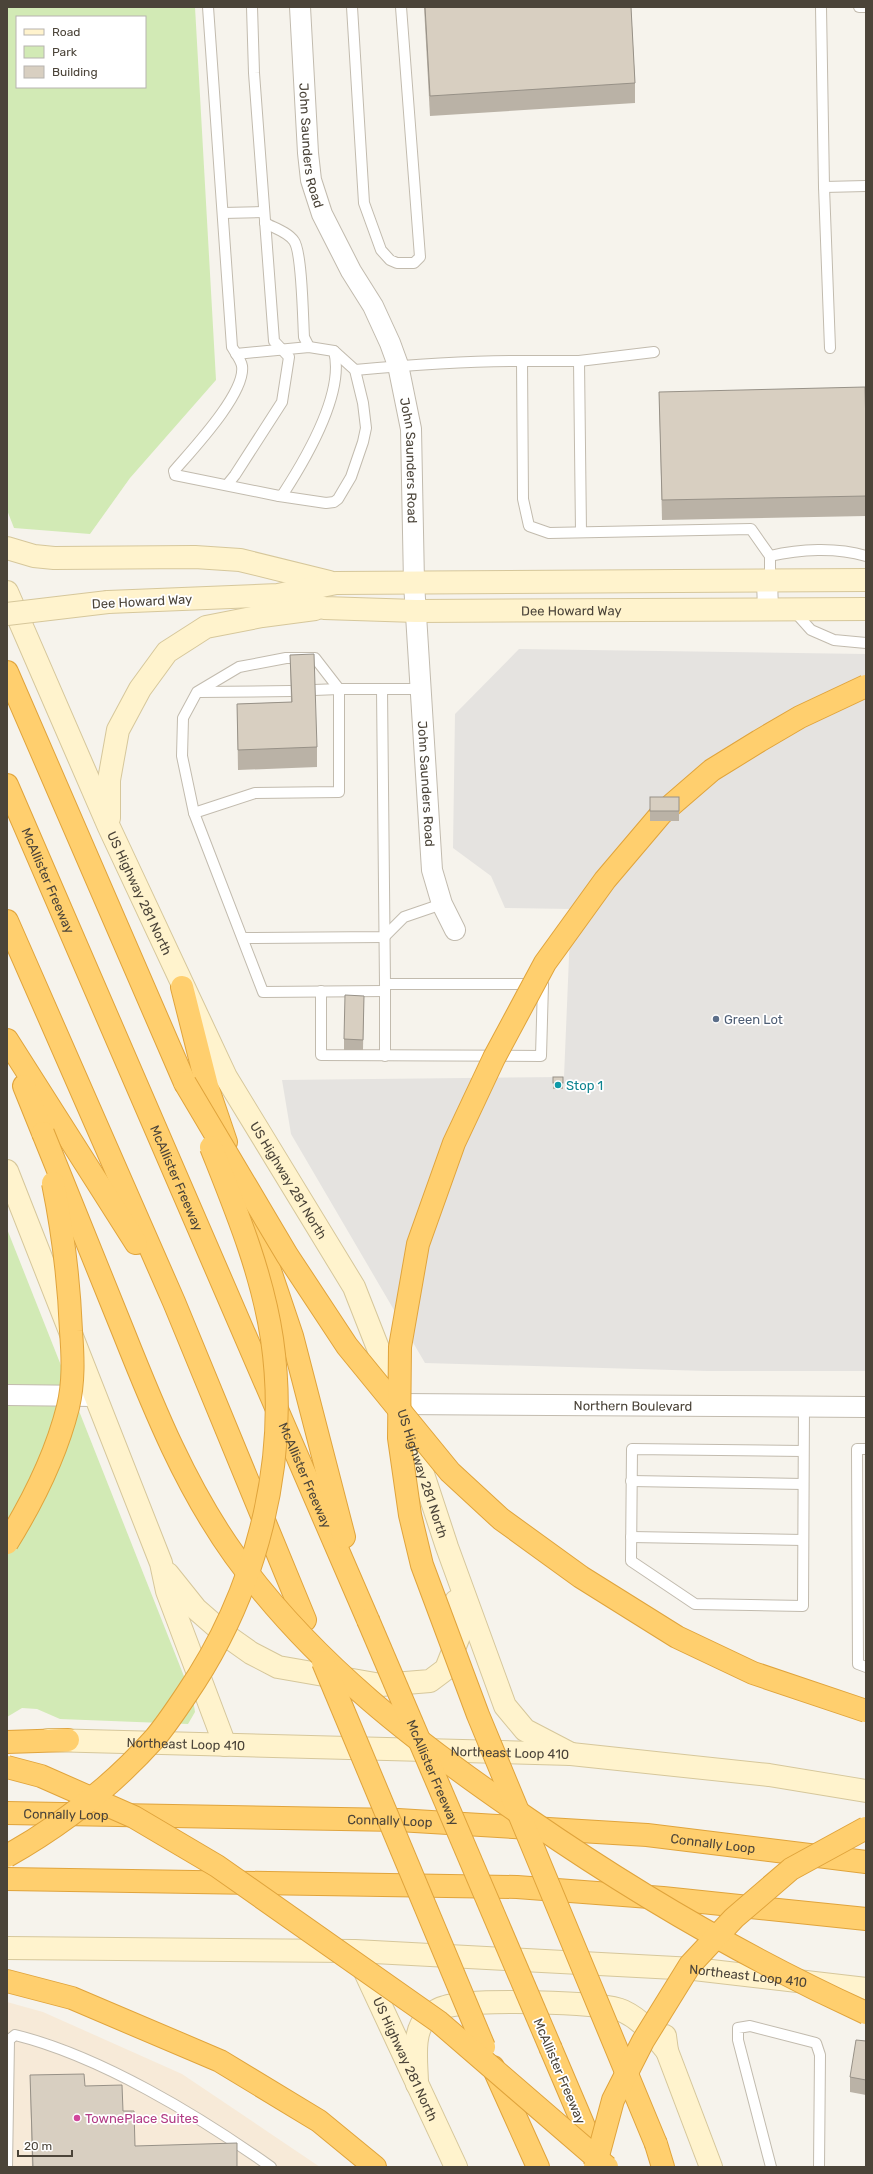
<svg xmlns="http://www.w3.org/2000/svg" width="873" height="2174" viewBox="0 0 873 2174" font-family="Rubik,sans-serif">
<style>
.commercial{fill:#f7ead8}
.green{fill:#d2eab5;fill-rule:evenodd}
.parking{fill:#e5e3e0}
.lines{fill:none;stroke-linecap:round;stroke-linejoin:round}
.service-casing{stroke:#c2bbae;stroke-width:12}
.minor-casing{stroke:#c2bbae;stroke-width:22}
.secondary-casing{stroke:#d6c79b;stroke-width:24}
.motorway-casing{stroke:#e0a43c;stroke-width:24}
.service{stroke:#fff;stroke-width:10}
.minor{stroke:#fff;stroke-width:20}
.secondary{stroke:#fff3cd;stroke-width:22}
.motorway{stroke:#ffcf6e;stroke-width:22}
.secondary-bridge-casing{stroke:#d6c79b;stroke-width:24;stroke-linecap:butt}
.motorway-bridge-casing{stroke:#e0a43c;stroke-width:24;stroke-linecap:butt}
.secondary-bridge{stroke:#fff3cd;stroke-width:22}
.motorway-bridge{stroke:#ffcf6e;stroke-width:22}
.wall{fill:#bab2a6}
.building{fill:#d8cfc1;stroke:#979187}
.service-dot{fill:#5c6f8a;stroke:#fff;stroke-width:1.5}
.culture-dot{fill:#0f9aa8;stroke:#fff;stroke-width:1.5}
.hotel-dot{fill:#d1479c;stroke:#fff;stroke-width:1.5}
.labels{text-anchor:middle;stroke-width:3.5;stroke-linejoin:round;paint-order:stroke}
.street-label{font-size:13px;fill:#4b4439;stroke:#fff}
.service-label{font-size:13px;fill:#4e5e75;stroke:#fff;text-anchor:start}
.culture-label{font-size:13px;fill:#0d838f;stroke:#fff;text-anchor:start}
.hotel-label{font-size:13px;fill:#b23c85;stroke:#fff;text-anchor:start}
</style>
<rect width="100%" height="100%" fill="#f6f3ec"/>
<polygon class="commercial" points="7,2002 43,2012 182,2074 320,2167 7,2167"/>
<g class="green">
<path d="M7,7H195L216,380L130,478L90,534L14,528L7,510ZM17,17H145V87H17Z"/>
<polygon points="7,1229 193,1699 195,1712 188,1724 60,1719 37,1709 22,1708 7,1717"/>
</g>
<polygon class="parking" points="519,649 866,654 866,1371 707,1371 425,1363 291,1134 282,1080 564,1077 571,909 505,908 491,876 453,848 455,714"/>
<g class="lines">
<g class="service-casing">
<g id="service">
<path d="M208,7L232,347C235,352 241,360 242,366C246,393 192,450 174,471L175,475L279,496L283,494C305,460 345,393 334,351"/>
<polyline points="352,7 364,203 381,250 390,260 397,263 414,263 420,257 401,7"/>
<polyline points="821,7 824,187 830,348"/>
<polyline points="859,7 866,7"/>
<polyline points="824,187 866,186"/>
<polyline points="223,213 264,212"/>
<path d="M265,223C274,228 288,232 294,241C302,252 303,320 304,337L309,347"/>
<polyline points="236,354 309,347 334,351 355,370 363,403 366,428 363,442 351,477 338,499 334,502 326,503 279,496"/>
<polyline points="522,361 579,361 581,532"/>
<polyline points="579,361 654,352"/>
<path d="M355,370C411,365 465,361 522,361L523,499L529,526L549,533L751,529L770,556V581"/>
<polyline points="227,485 235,475 282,402 289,357 274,341 254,73 252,7"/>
<path d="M770,556C800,549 836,547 866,556"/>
<polyline points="794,611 811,630 834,640 866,643"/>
<polyline points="339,689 315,658 286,658 239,667 197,692 183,718 182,756 194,813 263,992 385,991"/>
<polyline points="314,690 339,689"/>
<polyline points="199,692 291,691"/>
<polyline points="194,813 255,793 339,792 339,689 420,689"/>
<polyline points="243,938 384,937 404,917 442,904"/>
<polyline points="385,986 385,1056"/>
<polyline points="321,991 321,1055 541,1056 543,984 385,984 382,689"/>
<polyline points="866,1449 857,1449 858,1664 866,1667"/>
<polyline points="803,1451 632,1449 631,1561 695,1604 803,1606 804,1407"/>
<polyline points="631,1481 803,1484"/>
<polyline points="631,1537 803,1540"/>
<path d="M7,2167L9,2040L15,2035C100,2056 199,2116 271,2167"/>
<polyline points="771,2167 738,2040 738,2028 750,2026 816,2043 820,2055 819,2167"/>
</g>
</g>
<g class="minor-casing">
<g id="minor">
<path id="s1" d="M300,7L308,153L311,180L322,214L351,271L373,306L390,343L398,365L411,429L414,583L432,870L442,904L455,930"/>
<polyline points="767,581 768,609"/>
<polyline points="7,1395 95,1396"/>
<path id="s2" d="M400,1404L866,1407"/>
</g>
</g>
<g class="secondary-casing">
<g id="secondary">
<polyline points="7,548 34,556 54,558 195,557 240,560 329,582"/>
<path id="s3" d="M7,592L109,827L226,1077L354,1287L400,1404L447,1547L505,1706L525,1730L571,1754"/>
<path id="s4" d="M281,596L324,608L416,611L866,609"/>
<polyline points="108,602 278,595 336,583 866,580"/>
<polyline points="109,818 109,780 118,730 140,689 167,652 206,627 262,616 315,609"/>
<polyline points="7,1171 161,1563 167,1591 225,1745"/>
<polyline points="168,1574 196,1609 227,1636 251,1653 278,1667 381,1685 430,1681 446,1669 461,1631 456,1601"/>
<path id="s5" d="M48,1740L571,1754L769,1775L866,1791"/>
<path id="s6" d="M7,1948L355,1951L694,1969L866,1989"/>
<path id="s7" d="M360,1961L456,2167"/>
<polyline points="665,2036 667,2051 711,2167"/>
<path d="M417,2084C417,2065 411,2032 427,2017C431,2013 440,2008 445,2007C468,1999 602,2001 623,2011C642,2020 654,2035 667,2051"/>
</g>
</g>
<g class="motorway-casing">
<g id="motorway">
<polyline points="7,672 185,1083"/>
<path id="s8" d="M7,785L368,1620"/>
<polyline points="7,921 174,1302 305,1620"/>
<polyline points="182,987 207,1086 226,1142"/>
<polyline points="7,1040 136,1243"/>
<polyline points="24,1086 43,1133"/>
<polyline points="242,1188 292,1336 344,1537"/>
<polyline points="7,1742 68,1740"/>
<path id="s9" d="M7,1813L398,1820L647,1835L866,1862"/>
<polyline points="7,1879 517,1887 663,1898 866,1919"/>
<polyline points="7,1981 72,1998 220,2061 319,2121 375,2167"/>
<polyline points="551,2049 600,2164"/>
<polyline points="493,2067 538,2167"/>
<polyline points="656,2144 663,2167"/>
</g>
</g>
<use href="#service" class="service"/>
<use href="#minor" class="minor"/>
<use href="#secondary" class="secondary"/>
<use href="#motorway" class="motorway"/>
<g class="secondary-bridge-casing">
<polyline id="secondary-bridge" points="7,614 108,602"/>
</g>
<g class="motorway-bridge-casing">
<g id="motorway-bridge">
<polyline points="185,1083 287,1255 347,1346 450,1472 501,1519 581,1577 677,1637 753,1673 866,1711"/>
<path d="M43,1133C70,1199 97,1265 123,1331C154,1409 186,1488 235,1556C314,1665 418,1744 528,1819C635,1893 748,1959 866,2013"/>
<path d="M7,1543C33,1501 56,1455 68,1407C74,1382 73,1357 71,1331C69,1281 63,1232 53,1183"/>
<path id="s10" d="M368,1620L551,2049"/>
<polyline points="323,1662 484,2047"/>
<polyline points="7,1767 41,1776 134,1817 217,1866 439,2022 607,2167"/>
<path d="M7,1856C62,1825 113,1785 155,1738C166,1725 176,1710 186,1695C256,1593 290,1463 272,1339C262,1272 236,1210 211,1147"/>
<polyline points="656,2144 478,1715 422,1565 410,1515 399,1438 400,1347 418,1244 454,1143 494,1058 545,963 605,880 661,814 712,770 759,741 800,717 866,686"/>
<polyline points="595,2167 613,2100 643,2041 690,1965 734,1918 791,1869 866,1828"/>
</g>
</g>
<use href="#secondary-bridge" class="secondary-bridge"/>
<use href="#motorway-bridge" class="motorway-bridge"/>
</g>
<g class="wall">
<polygon points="424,7 631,7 635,83 635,103 430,116"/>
<polygon points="659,392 866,430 866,516 662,520"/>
<polygon points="290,655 317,747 317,767 238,770 237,704 291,702"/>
<rect x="650" y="797" width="29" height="24"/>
<polygon points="364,996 363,1050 344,1050 344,1039"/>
<rect x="553" y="1077" width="10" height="12"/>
<polygon points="866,2041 866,2095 850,2092 850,2077"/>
<polygon points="30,2075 85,2086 123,2111 135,2146 237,2167 32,2167"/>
</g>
<g class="building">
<polygon points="425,7 631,7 635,83 430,96"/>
<polygon points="865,387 866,430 866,496 662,500 659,392"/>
<polygon points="314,654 317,747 238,750 237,704 292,702 290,655"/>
<rect x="650" y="797" width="29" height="14"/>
<polygon points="345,995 364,996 363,1040 344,1039"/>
<rect x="553" y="1077" width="10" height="6"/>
<polygon points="856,2040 866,2041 866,2080 850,2077"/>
<polygon points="84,2074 85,2086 122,2085 123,2111 134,2111 135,2146 237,2143 237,2167 33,2167 30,2075"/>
</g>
<circle class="service-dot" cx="716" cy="1019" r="4"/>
<circle class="culture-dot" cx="558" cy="1085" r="4"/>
<circle class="hotel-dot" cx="77" cy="2118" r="4"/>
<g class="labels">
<g class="street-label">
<text dy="5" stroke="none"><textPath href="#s1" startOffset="139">John Saunders Road</textPath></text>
<text dy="5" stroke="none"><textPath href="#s1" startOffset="475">John Saunders Road</textPath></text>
<text transform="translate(142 601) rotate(-3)" y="5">Dee Howard Way</text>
<text dy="5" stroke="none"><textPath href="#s4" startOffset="292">Dee Howard Way</textPath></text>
<text dy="5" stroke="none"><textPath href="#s1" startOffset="799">John Saunders Road</textPath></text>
<text dy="5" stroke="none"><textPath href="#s8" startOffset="104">McAllister Freeway</textPath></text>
<text dy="5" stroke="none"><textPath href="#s3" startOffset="329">US Highway 281 North</textPath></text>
<text dy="5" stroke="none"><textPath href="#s8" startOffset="428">McAllister Freeway</textPath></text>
<text dy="5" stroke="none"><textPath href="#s3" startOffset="653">US Highway 281 North</textPath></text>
<text dy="5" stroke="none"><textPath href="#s2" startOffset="233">Northern Boulevard</textPath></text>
<text dy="5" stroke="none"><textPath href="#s3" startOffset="977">US Highway 281 North</textPath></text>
<text dy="5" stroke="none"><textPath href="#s8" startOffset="752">McAllister Freeway</textPath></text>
<text dy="5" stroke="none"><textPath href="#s5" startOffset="138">Northeast Loop 410</textPath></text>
<text dy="5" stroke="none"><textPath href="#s5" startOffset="462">Northeast Loop 410</textPath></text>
<text dy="5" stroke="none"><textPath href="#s10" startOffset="166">McAllister Freeway</textPath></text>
<text dy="5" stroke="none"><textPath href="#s9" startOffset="59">Connally Loop</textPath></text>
<text dy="5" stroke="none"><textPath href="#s9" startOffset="383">Connally Loop</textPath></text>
<text dy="5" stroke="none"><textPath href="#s9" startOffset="707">Connally Loop</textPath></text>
<text dy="5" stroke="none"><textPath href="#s6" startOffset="742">Northeast Loop 410</textPath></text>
<text dy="5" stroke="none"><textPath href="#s7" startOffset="108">US Highway 281 North</textPath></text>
<text transform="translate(560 2071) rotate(67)" y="5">McAllister Freeway</text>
</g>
<g class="service-label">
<text x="724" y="1024">Green Lot</text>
</g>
<g class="culture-label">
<text x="566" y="1090">Stop 1</text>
</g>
<g class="hotel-label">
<text x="85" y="2123">TownePlace Suites</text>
</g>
</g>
<rect width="873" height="2174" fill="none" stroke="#4b4439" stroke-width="16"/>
<rect x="16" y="16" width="130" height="72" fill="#ffffff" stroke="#b7b4b0"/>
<rect x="24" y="29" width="20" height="6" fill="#fff3cd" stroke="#b7b4b0"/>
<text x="52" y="36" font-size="12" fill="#4b4439">Road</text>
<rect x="24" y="46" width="20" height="12" fill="#d2eab5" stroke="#b7b4b0"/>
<text x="52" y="56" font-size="12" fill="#4b4439">Park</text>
<rect x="24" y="66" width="20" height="12" fill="#d8cfc1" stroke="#b7b4b0"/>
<text x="52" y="76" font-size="12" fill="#4b4439">Building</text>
<path d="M18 2150v6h54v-6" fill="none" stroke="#4b4439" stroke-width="2"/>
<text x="24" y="2150" font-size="12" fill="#4b4439" stroke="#ffffff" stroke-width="3" paint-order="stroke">20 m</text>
</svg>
